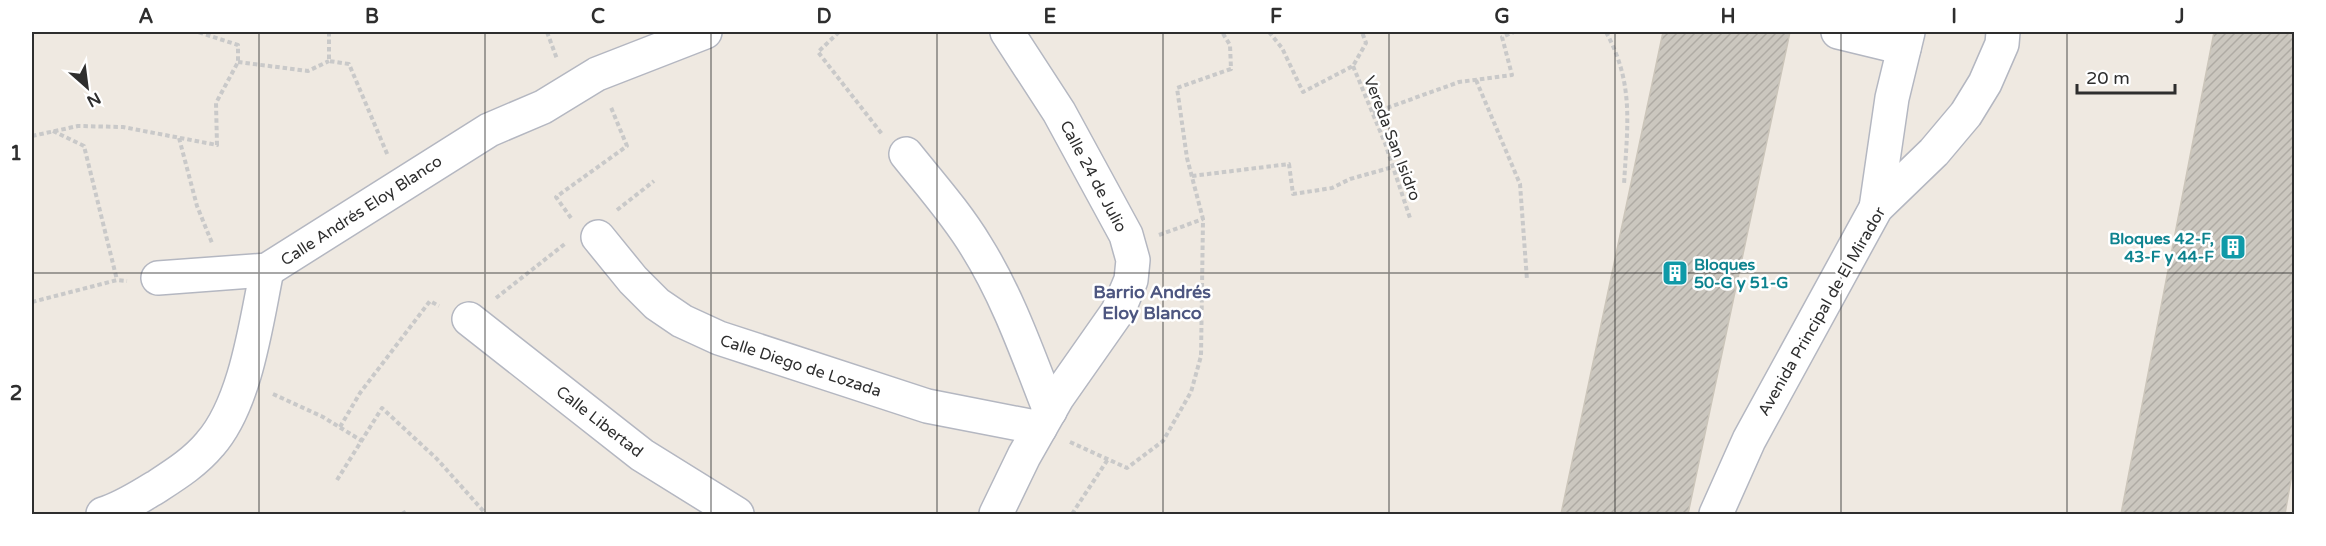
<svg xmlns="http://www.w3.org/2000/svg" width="2326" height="546" viewBox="0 0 2326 546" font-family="'Varela Round',sans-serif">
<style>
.building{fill:url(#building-hatch);stroke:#cbc5ba;stroke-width:1.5}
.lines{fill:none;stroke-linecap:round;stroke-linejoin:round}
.minor-casing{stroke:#b4b7c1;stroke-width:36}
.path{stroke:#c9c9c9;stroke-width:4;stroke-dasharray:4.5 3;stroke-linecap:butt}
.minor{stroke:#fff;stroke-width:33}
.grid{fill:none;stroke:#2e2e2e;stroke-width:1.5;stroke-opacity:0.55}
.labels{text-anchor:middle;stroke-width:5;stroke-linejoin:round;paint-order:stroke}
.street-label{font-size:16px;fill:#2e2e2e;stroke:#fff}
.culture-label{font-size:16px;font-weight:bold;fill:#0d838f;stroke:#fff;text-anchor:end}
.neighbourhood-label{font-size:18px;font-weight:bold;fill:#4d5680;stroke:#fff}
.neatline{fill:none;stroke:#2e2e2e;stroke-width:2}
.grid-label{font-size:20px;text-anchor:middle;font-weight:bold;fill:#2e2e2e}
</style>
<defs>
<pattern id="building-hatch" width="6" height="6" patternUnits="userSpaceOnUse" patternTransform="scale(1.5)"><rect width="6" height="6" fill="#cbc7bf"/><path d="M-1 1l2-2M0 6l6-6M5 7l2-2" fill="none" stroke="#afaba4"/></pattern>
</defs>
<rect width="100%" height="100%" fill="#efe9e1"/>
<g class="building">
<polygon points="1663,32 1790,32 1688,514 1561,514"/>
<polygon points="2214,32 2294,32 2294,463 2285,514 2121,514"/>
</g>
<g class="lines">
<g class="minor-casing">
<g id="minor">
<polyline points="1838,32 1904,48"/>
<path d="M906,154C930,184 956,213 976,246C1008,297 1028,355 1050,411"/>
<polyline points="1876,208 1892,98 1908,32"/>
<polyline points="598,237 633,280 657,304 682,321 719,338 927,406 1040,428"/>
<polyline points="158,278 267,270 489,130 543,107 597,74 705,32"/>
<polyline points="469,319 642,455 737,514"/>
<path d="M103,514C123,508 139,497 156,487C176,474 195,462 210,444C246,403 256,323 267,270"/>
<polyline points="996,514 1024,456 1057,398 1118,311 1131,280 1133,260 1126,235 1059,112 1007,32"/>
<polyline points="1716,514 1749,440 1876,208 1934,152 1966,114 1985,83 2002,44 2003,32"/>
</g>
</g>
<g class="path">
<polyline points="329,32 329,61 349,64 388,156"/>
<polyline points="547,32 557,59"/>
<polyline points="839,32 818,52 882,134"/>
<polyline points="1269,32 1282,48 1303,92 1353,66 1366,43 1362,32"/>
<path d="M1606,32C1635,85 1627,127 1624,185"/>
<polyline points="238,62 308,71 329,61"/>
<polyline points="1353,66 1385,143 1410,218"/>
<polyline points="1476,80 1520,184 1527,280"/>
<polyline points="1373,113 1459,82 1512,75 1502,37 1514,32"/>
<polyline points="53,131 84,146 117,280"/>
<polyline points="32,136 78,126 123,127 217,145 216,103 238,62 238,45 198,32"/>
<polyline points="179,138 197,206 212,243"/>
<polyline points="1192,176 1289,164 1293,194 1332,188 1350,179 1393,167"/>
<polyline points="617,210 654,181"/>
<polyline points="571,218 556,197 627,146 610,105"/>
<polyline points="1159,235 1203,219"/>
<polyline points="496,298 566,243"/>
<polyline points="32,302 117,280 127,281"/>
<polyline points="273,394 323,417 362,441"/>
<polyline points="340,427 360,393 430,301 439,306"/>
<polyline points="1070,442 1127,468 1163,441 1191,392 1201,356 1203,219 1187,158 1177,88 1231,69 1230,45 1222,32"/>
<polyline points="337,480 382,408 437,459 486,514"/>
<polyline points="403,511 405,514"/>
<polyline points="1072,514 1108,459"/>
</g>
<use href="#minor" class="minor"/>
</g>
<path class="grid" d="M259,32V514M485,32V514M711,32V514M937,32V514M1163,32V514M1389,32V514M1615,32V514M1841,32V514M2067,32V514M32,273H2294"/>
<defs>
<g id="building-square" transform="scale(1.35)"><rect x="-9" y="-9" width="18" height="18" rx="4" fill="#0f9aa8" stroke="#fff"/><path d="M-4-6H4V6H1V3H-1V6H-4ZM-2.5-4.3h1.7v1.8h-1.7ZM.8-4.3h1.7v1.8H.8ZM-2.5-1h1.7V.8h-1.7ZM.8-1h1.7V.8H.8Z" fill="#fff"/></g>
</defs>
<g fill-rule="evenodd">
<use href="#building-square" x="2233" y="247"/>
<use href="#building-square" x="1675" y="273"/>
</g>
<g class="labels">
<g class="street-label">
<text transform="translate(1393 138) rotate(69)" y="6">Vereda San Isidro</text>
<text transform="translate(1094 176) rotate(62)" y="6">Calle 24 de Julio</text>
<text transform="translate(361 210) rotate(-33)" y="6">Calle Andrés Eloy Blanco</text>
<text transform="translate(1821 311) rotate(-60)" y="6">Avenida Principal de El Mirador</text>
<text transform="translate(801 365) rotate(18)" y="6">Calle Diego de Lozada</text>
<text transform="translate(600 421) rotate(38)" y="6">Calle Libertad</text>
</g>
<g class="culture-label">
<text x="2214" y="244">Bloques 42-F,<tspan x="2214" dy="18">43-F y 44-F</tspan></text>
<text x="1694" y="270" text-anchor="start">Bloques<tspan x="1694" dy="18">50-G y 51-G</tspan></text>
</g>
<g class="neighbourhood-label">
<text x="1152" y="298">Barrio Andrés<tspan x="1152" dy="21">Eloy Blanco</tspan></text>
</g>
</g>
<rect width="2326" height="546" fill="none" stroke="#ffffff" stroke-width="66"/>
<g transform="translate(87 87) rotate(152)" stroke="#ffffff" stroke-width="4.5" paint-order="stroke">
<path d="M0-4.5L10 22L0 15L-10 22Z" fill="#2e2e2e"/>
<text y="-9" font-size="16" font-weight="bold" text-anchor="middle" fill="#2e2e2e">N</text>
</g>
<path d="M2077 84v9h98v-9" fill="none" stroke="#2e2e2e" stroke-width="3"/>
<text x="2086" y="84" font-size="18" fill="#2e2e2e" stroke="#ffffff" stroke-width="4.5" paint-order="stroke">20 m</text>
<rect x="33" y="33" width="2260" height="480" class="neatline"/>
<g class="grid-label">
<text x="146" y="23">A</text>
<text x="372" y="23">B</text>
<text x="598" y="23">C</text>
<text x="824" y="23">D</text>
<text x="1050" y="23">E</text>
<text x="1276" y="23">F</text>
<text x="1502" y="23">G</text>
<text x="1728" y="23">H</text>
<text x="1954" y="23">I</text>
<text x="2180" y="23">J</text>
<text x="16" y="160">1</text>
<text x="16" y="400">2</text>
</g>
</svg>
